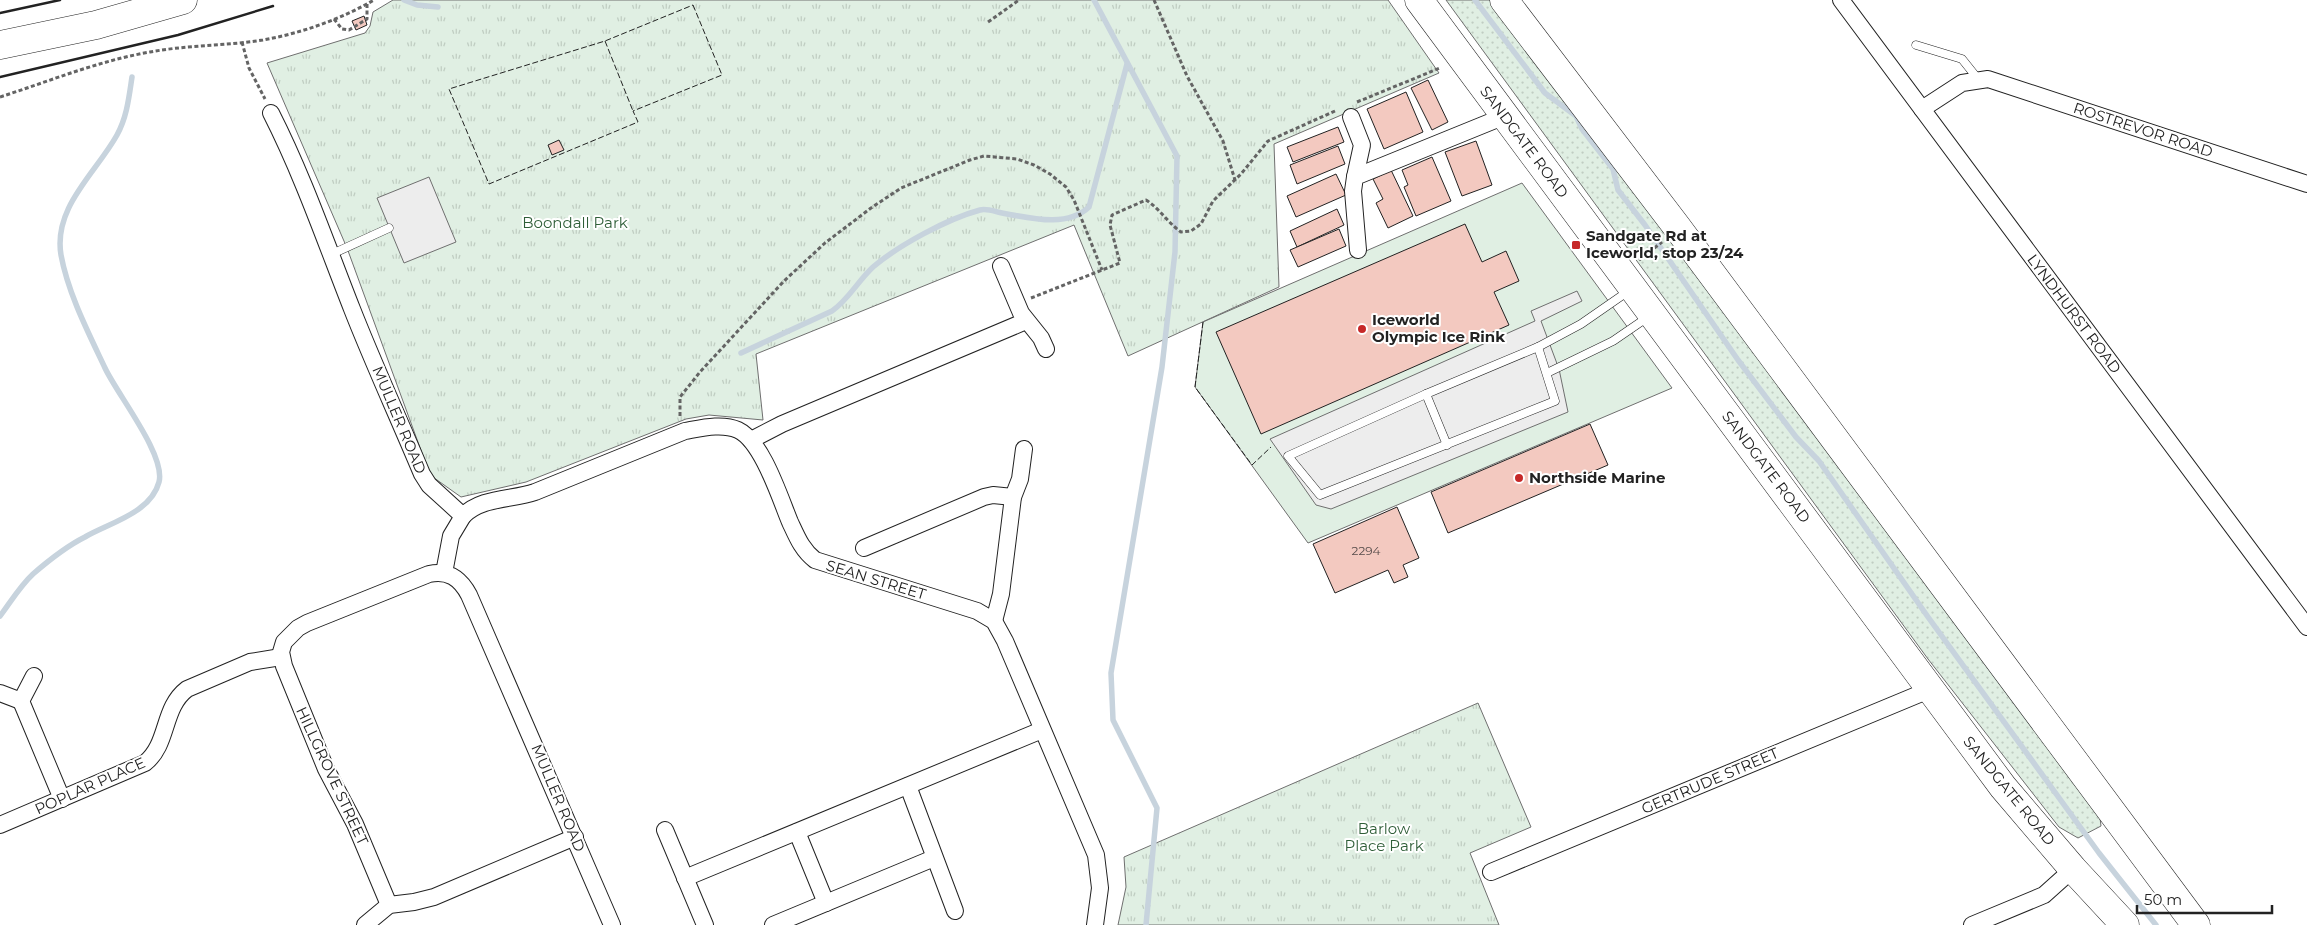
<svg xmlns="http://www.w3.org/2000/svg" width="2307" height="925" viewBox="0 0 2307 925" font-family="Montserrat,sans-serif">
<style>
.grass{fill:url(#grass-dots);stroke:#6f6f6f}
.park{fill:url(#park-tufts);stroke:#6f6f6f}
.garden{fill:#e0efe3;stroke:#6f6f6f}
.parking{fill:#ededed;stroke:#6f6f6f}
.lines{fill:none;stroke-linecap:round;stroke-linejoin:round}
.stream{stroke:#c7d3dd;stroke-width:5.5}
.building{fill:#f3c9c0;stroke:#222}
.service-casing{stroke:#222;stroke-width:9}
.minor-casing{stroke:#222;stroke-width:18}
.trunk-casing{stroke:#222;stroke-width:29}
.motorway-casing{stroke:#222;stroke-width:29}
.path{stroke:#646464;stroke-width:3;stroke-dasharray:4 2.5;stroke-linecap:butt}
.service{stroke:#fff;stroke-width:8}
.minor{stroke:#fff;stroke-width:16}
.trunk{stroke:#fff;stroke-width:28}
.motorway{stroke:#fff;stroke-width:28}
.fence{stroke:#222;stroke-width:1;stroke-dasharray:6 2.5;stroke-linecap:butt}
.wall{stroke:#222;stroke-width:2.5}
.poi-dot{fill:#c62828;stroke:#fff;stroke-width:2}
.labels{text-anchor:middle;stroke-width:4;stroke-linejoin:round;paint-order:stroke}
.number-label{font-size:12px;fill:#564c4a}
.street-label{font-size:15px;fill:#222;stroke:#fff}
.park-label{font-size:15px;fill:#2f5e38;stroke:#fff}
.poi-label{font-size:15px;font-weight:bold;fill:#222;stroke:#fff;text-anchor:start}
</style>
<defs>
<pattern id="grass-dots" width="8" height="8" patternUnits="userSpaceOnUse" patternTransform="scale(1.25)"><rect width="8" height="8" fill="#e0efe3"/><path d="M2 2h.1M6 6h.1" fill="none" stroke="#c0cdc2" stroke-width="1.8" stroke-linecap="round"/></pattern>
<pattern id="park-tufts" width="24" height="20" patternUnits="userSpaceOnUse" patternTransform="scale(1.25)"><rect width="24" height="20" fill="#e0efe3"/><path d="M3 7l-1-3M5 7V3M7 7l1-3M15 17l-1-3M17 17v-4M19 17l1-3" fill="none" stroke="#c0cdc2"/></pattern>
</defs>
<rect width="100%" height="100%" fill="#fff"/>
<polygon class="grass" points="1446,0 1498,0 2098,802 2101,826 2078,838 2059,827 1928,659"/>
<g class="park">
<polygon points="393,0 1388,0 1439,73 1274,144 1279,287 1128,356 1074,225 756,354 763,420 709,415 686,419 526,482 461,497 430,475 347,248 267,63 365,33 370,26 373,12"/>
<polygon points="1478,703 1531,827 1470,853 1499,925 1118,925 1126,887 1124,857"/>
</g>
<polygon class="garden" points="1522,183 1672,388 1308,543 1195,387 1203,322"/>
<g class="parking">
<polygon points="429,177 456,242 404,263 377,198"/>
<polygon points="1577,291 1582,301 1541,321 1559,369 1568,412 1331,509 1316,505 1270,439 1535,321 1531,311"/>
</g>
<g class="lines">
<g class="stream">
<polyline points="404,0 417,5 438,7"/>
<polyline points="1094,0 1177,156 1175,252 1162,367 1111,673 1113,720 1157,808 1146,925"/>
<polyline points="1475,0 1545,93 1576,116 1582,129 1613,169 1618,190 1645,225 1738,360 1796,437 1819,461 1928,617 2099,853 2156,925"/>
<path d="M741,353L832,311C848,300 858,281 873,267C899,245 947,219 980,210C987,208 996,212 1002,213C1030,218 1067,228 1089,207L1127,64"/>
<path d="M0,616C10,603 20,586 33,574C48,561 67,546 85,537C109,523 151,513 159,482C166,455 117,394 105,368C88,332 68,293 61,255C53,207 96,173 117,135C127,117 129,97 132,77"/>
</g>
</g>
<g class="building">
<polygon points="364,16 367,25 356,30 352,21"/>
<polygon points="1428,80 1448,122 1432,130 1411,88"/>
<polygon points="1406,92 1423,132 1384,149 1367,109"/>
<polygon points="1338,127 1344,142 1293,162 1287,147"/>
<polygon points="559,140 564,150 552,155 548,145"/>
<polygon points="1476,141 1492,185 1462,196 1445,152"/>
<polygon points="1338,146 1345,164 1297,184 1290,165"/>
<polygon points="1432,157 1451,201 1416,216 1404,187 1408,185 1402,170"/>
<polygon points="1391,170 1413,216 1388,228 1376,203 1383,199 1373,179"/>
<polygon points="1336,174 1346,195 1296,217 1287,196"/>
<polygon points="1337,209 1344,225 1297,247 1290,231"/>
<polygon points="1465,224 1482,262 1506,251 1519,281 1494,292 1509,325 1261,434 1216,332"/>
<polygon points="1339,229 1346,246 1298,267 1290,250"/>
<polygon points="1590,424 1608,465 1448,533 1431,492"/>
<polygon points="1397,507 1419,558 1403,565 1408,577 1394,583 1388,570 1335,593 1313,544"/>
</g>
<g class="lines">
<g class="service-casing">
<g id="service">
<polyline points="1916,45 1962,59 1978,79"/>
<polyline points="332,254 389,228"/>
<polygon points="1538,347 1555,401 1320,495 1288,456 1426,394"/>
<polyline points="1538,347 1581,324 1630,290"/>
<polyline points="1547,373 1613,341 1648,317"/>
<polyline points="1426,394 1447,445"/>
</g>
</g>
<g class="minor-casing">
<g id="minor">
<polyline points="1841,0 2307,627"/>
<polyline points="1922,109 1962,83 1988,79 2307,184"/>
<path d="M271,113C303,176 326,243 352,309C374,365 399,419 422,474L429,485L463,516L451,536L444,573"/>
<polyline points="1351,117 1362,145 1355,177"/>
<polyline points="1358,250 1353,191 1355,177 1505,116"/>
<polyline points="1001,266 1021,313 1041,338 1046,349"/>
<polyline points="751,440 782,424 1026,321"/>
<path d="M463,516C481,497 512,500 535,492L685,431C702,428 722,423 738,430C762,441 780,498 790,522C797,537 802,550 815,560L977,611L994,621L1005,641L1096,855L1100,888L1095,925"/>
<polyline points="864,548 984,497 993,495 1013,497"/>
<polyline points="994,621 1001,594 1013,497 1020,479 1024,449"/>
<polyline points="0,693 21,701 34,676"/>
<polyline points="21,701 62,799"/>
<polyline points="908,786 955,911"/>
<path d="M0,825L145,763C169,744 162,708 187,689L250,662L281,657"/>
<polyline points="665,830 705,925"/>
<polyline points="797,832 826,903"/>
<polyline points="1491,872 1929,690"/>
<polyline points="685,878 1042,730"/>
<path d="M389,905L355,824L326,769L284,666L281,652L284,642L298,628L307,623L429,574C448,570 460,578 469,595L612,925"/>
<polyline points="365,925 389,905 414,902 434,897 575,837"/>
<polyline points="773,925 934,858"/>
<polyline points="1972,925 2044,895 2073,869"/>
</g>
</g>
<g class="trunk-casing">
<g id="trunk">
<polyline points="1419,0 2003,787 2073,869 2125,925"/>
<polyline points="1504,0 1677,227 2196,925"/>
</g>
</g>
<g class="motorway-casing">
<polyline id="motorway" points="0,45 96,25 183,0"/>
</g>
<g class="path">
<polyline points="1154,0 1187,76 1223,141 1235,180"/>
<polyline points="334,19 342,29 349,30 367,19 367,4"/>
<polyline points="988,22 1019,0"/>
<polyline points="242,42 249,68 265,99"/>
<path d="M0,97C50,81 98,61 150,52C187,45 226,46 263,40C302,33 341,19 374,0"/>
<polyline points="1357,102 1440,68"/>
<polyline points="1639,260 1662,242"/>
<path d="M1031,298L1120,263L1110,225L1112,215L1146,200C1160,209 1168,223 1181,232L1191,231L1201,224L1213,201L1241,174L1268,141L1335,111"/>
<polyline points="680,416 680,397 700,372 784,281 825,243 871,208 901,188 970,160 984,156 1017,159 1034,165 1050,174 1066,187 1074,200 1102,270"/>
</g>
<use href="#service" class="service"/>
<use href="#minor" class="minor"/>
<use href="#trunk" class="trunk"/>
<use href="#motorway" class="motorway"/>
<g class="fence">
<polygon points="693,5 722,75 633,111 638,122 489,184 449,89 605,41"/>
<polyline points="605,41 633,111"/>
<polyline points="1203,322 1195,387 1252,465 1271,447"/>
</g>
<g class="wall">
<polyline points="0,13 60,0"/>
<polyline points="0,77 178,35 273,6"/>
</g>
</g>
<g class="poi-dot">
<rect x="1571" y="240" width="10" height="10" rx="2.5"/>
<circle cx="1362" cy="329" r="5"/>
<circle cx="1519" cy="478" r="5"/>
</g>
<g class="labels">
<g class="number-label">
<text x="1366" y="555">2294</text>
</g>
<g class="street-label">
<text transform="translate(2143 130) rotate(18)" y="5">ROSTREVOR ROAD</text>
<text transform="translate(1524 142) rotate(53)" y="5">SANDGATE ROAD</text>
<text transform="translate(2074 314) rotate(53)" y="5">LYNDHURST ROAD</text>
<text transform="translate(399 420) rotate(67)" y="5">MULLER ROAD</text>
<text transform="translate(1766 467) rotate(53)" y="5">SANDGATE ROAD</text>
<text transform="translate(876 580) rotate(17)" y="5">SEAN STREET</text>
<text transform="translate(332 776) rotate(65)" y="5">HILLGROVE STREET</text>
<text transform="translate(1710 781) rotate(-23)" y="5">GERTRUDE STREET</text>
<text transform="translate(90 786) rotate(-24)" y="5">POPLAR PLACE</text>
<text transform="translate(2009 791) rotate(51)" y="5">SANDGATE ROAD</text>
<text transform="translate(558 798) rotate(67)" y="5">MULLER ROAD</text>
</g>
<g class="park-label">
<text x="575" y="228">Boondall Park</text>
<text x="1384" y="834">Barlow<tspan x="1384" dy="17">Place Park</tspan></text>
</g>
<g class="poi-label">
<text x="1586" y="241">Sandgate Rd at<tspan x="1586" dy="17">Iceworld, stop 23/24</tspan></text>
<text x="1372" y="325">Iceworld<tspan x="1372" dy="17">Olympic Ice Rink</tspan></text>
<text x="1529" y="483">Northside Marine</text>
</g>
</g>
<path d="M2137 905v8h135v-8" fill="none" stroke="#222222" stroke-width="2.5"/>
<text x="2144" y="905" font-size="15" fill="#222222" stroke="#ffffff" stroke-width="4" paint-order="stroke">50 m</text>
</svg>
